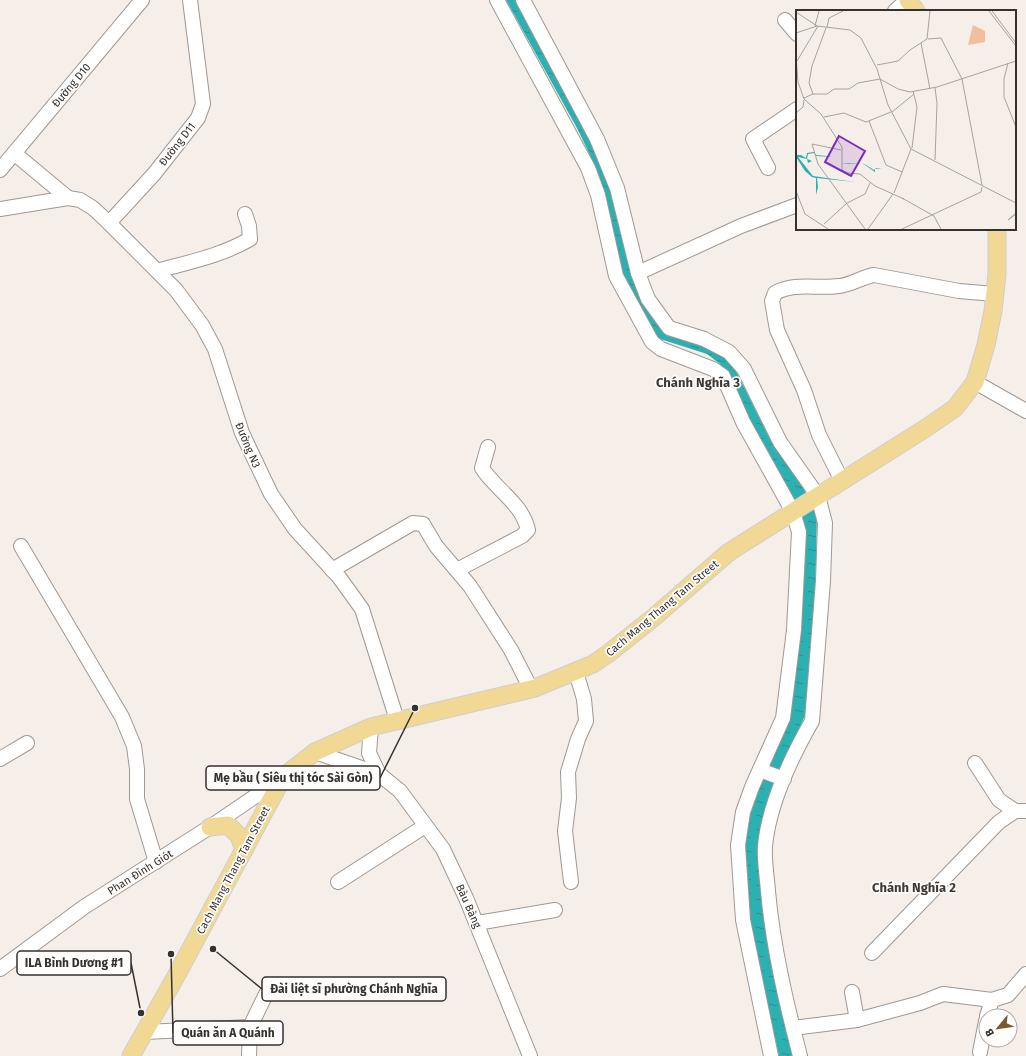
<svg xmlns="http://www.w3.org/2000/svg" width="1026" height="1056" viewBox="0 0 1026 1056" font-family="'Fira Sans',sans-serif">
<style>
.water{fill:url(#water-ripples)}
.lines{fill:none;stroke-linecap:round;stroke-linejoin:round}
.minor-casing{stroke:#9f9893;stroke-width:16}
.major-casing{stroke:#cececd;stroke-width:19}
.minor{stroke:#fff;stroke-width:14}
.major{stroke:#f1d995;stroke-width:17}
.labels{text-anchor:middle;stroke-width:3.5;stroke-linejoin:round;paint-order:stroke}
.street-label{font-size:11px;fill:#34312f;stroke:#fefdfc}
.quarter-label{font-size:13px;font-weight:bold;fill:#3e3834;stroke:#fefdfc}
.inset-road{fill:none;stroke:#a8a29f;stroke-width:1}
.view{fill:#7b2cbf;fill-opacity:0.15;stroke:#7b2cbf;stroke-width:2}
.inset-edge{fill:none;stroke:#34312f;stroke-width:2}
.leader{fill:none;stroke:#34312f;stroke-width:1.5}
.callout-dot{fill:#34312f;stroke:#fefdfc;stroke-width:1.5}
.callout{fill:#fefdfc;stroke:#34312f;stroke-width:1.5}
.callout-label{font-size:12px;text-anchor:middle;font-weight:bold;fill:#34312f}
</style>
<defs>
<pattern id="water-ripples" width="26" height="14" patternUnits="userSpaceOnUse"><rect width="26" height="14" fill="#2cb1b3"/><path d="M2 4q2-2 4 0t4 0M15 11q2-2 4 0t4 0" fill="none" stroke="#269192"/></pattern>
</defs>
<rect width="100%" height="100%" fill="#f6eee9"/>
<polygon class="water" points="506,0 518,0 588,125 615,203 627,259 655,318 729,357 768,435 797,476 817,514 815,603 810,704 787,757 763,820 758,851 762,907 795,1056 779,1056 749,920 741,837 756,783 791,705 800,523 720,364 707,354 660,339 646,324 617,262 597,170 578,130"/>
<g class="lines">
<g class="minor-casing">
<g id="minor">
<polyline points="497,0 588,168 598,195 616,276 652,342 661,349 713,369 723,376 743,422 793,512 799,532 794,630 783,718 752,787 743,812 738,845 743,920 771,1056"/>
<path d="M523,0L597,139L617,188L638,273L648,299L669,328L704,339L729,352L744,369L780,442L818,496L825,523L823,581L812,721C792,756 769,805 765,846C764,860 767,877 768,891C773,947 786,1002 800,1056"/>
<polyline points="895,11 907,0"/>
<polyline points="785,20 797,34"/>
<polyline points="14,153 68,198"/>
<polyline points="768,168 753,139 797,109"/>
<polyline points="0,170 142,0"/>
<polyline points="0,209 68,198 80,200 93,208 109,223 176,290 202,325 215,349 242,433 271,494 295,529 339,577 362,609 397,720"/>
<polyline points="109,223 154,174 198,118 203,104 190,0"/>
<path d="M157,271C189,262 221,256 250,239L249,226L245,214"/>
<polyline points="638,273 741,226 797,205"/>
<polyline points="975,382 1026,411"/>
<path d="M842,481L819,435L804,390L777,330L772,301L775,293C795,282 817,289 839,286C851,285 862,277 874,275L959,291L995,294"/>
<polyline points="21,546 122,717 134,746 137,769 137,799 156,862"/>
<polyline points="332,570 413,523 423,524 436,546 470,586 511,650 531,689"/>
<path d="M457,570L522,536L528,530C522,503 496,490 482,468L488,447"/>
<polyline points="371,727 369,753 379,774"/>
<polyline points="315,752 379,774 400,791 443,849 466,898 530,1056"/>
<polyline points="0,759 27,743"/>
<polyline points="975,763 999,800 1015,811"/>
<polyline points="760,770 784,779"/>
<polyline points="338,882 425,826"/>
<polyline points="571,882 565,831 569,798 568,772 578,739 586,721 584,699 576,672"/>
<polyline points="477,923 555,910"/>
<polyline points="872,953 999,822 1015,811 1026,811"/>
<polyline points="0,969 84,907 210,827 282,778"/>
<polyline points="852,992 857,1020 920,1003 943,994 992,1000"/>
<polyline points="987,1016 992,1000 1008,995 1026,974"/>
<polyline points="793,1028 857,1020"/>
<polyline points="145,1032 250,1027"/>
<polyline points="980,1052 986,1021"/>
<polyline points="249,1056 250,1027 266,994"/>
</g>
</g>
<g class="major-casing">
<g id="major">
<polyline points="908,0 916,11"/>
<polyline points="210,827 228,825 239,836 244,850"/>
<polyline points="131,1056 175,978 283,777 315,752 371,727 535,688 593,664 609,653 653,618 729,552 926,428 955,408 975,382 986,345 993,311 997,274 997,229"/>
</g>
</g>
<use href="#minor" class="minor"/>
<use href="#major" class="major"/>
</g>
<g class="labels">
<g class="street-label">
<text transform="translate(71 85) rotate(-50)" y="4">Đường D10</text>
<text transform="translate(177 144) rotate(-52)" y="4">Đường D11</text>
<text transform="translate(248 445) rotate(67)" y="4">Đường N3</text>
<text transform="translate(662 608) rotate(-40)" y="4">Cach Mang Thang Tam Street</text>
<text transform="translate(233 870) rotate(-62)" y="4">Cach Mang Thang Tam Street</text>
<text transform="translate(140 872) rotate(-32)" y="4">Phan Đình Giót</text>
<text transform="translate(469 906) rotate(66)" y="4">Bàu Bàng</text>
</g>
<g class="quarter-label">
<text x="698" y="387">Chánh Nghĩa 3</text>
<text x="914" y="892">Chánh Nghĩa 2</text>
</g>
</g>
<g transform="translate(796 10)">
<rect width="220" height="220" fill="#f6eee9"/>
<path d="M177,15L189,21V32L172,35Z" fill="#f1bf9b"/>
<path d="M18,142L20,145L31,146L36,147L45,154L52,153H66L70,155L78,160L80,158H86L79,159V162L66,153L45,154L36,147L20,146L18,143L12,144L11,149L16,151L12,153L11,149L2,147L17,166L59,172L21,168L22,177L20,185V168L16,167L9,161L0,147V145H5L10,148L11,143Z" fill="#2cb1b3"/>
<path class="inset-road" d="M193,1L220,36M196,1L220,33M0,2L21,16L54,20L65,28L81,59L92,95L115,139L220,193M19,16L23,1M31,17L33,8L47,1M0,23L21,16M132,29L145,28L166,69L186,175M125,33L134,79M0,46L2,72L8,89L25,104L46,137V160L52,163L64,164L79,176L108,189M1,51L22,16M212,53L208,69V87L220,117M81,55L102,51L114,40L131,29L134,1M84,69L102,79L114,82L141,77L220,51M139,78L141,93L139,150M17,84L13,73L16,56L30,18M8,88L17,84H31L38,79H53L62,73L84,69M96,102L118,84M0,103L7,97L8,90M28,107L48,103L70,112L95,102M73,111L90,155L106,162M16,134L22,154L69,219M16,134L45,140M116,138L121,97L117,81M0,181L9,204L32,219M98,183L115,139M106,188L138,206L145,219M220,203L212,210L220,204M28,214L51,193L69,184L74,173M72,219L97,184M106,219L185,182L186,177"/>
<path class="view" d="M43,126L69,141L55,166L29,152Z"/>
<rect width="220" height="220" class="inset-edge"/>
</g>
<path class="leader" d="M415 708L380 778M141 1013L131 963M213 949L262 989M171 954L173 1033"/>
<g class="callout-dot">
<circle cx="415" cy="708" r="4"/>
<circle cx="141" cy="1013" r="4"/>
<circle cx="213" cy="949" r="4"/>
<circle cx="171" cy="954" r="4"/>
</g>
<g class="callout">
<rect x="206" y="766" width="174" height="24" rx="4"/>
<rect x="17" y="951" width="114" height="24" rx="4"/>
<rect x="262" y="977" width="184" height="24" rx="4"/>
<rect x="173" y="1021" width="110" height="24" rx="4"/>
</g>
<g class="callout-label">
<text x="293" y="782">Mẹ bầu ( Siêu thị tóc Sài Gòn)</text>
<text x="74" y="967">ILA Bình Dương #1</text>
<text x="354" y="993">Đài liệt sĩ phường Chánh Nghĩa</text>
<text x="228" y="1037">Quán ăn A Quánh</text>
</g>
<g transform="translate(998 1028) rotate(241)"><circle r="19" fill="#fefdfc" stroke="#adabaa"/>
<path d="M0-3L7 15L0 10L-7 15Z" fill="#755b2d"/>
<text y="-6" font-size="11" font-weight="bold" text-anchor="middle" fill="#34312f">B</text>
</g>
</svg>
